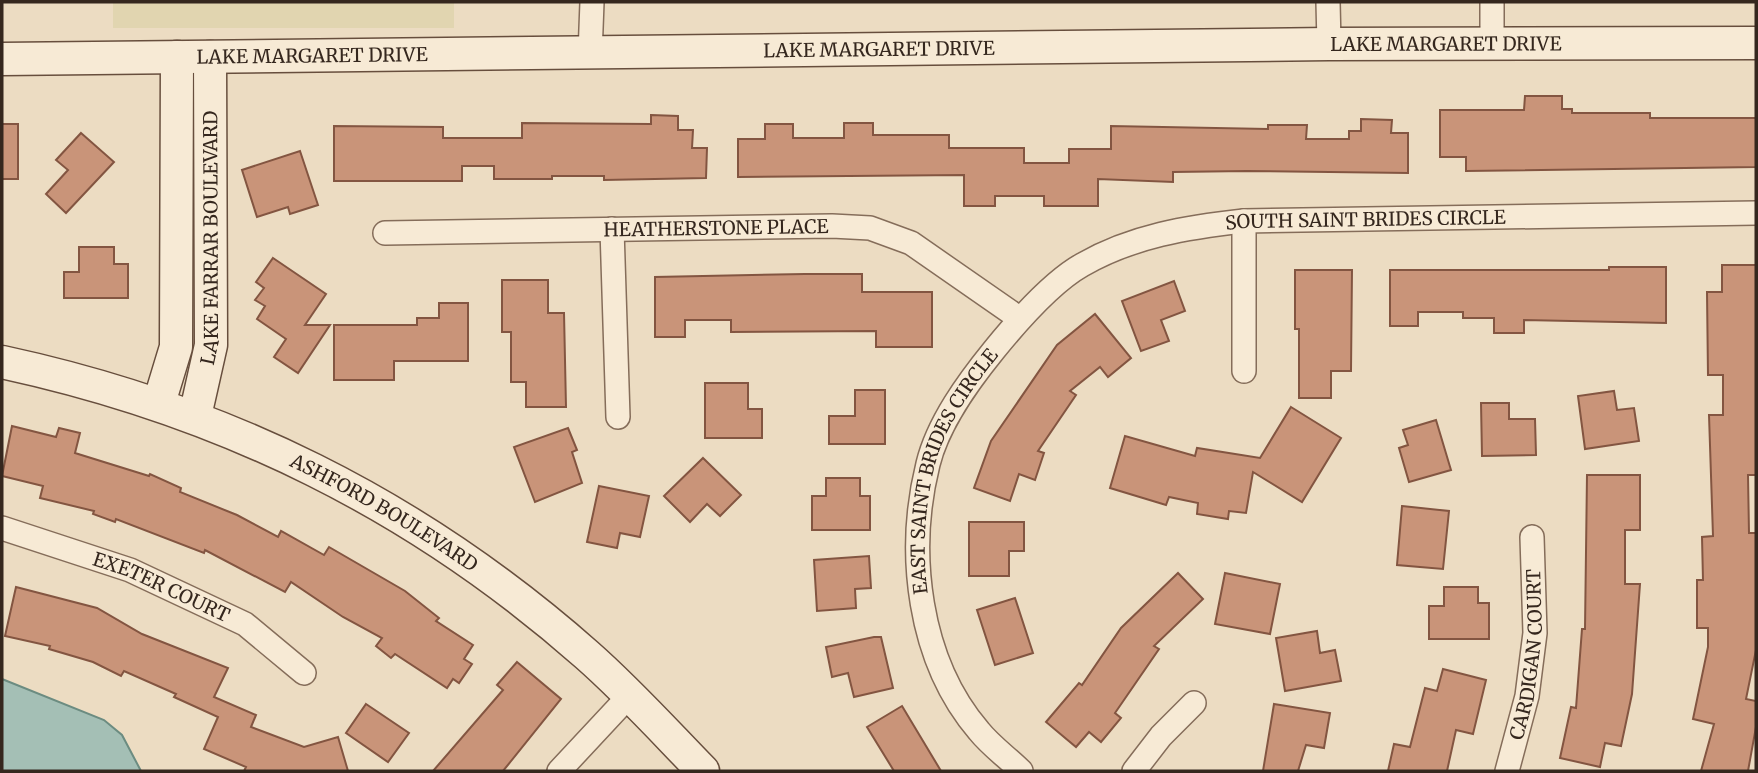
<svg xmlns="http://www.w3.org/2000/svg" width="1758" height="773" viewBox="0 0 1758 773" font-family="Merriweather,serif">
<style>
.farmland{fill:#e1d5b0}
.water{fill:#a4bfb5;stroke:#6c8c81;stroke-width:2}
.building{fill:#c99479;stroke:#835541;stroke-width:2}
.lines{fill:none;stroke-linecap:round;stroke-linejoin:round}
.street-casing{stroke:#856d5a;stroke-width:26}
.secondary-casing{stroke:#674e3d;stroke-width:35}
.street{stroke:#f7ead5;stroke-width:23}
.secondary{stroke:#f7ead5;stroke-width:32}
.labels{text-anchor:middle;stroke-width:5;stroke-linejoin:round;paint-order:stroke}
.street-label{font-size:19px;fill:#35271e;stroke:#f4e7d1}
</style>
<rect width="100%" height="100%" fill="#ecdcc2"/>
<rect class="farmland" x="113" y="2" width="341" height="26"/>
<polygon class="water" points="2,679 104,720 122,735 141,771 2,771"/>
<g class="building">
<polygon points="1525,96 1562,96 1562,109 1572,109 1572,113 1650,113 1650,118 1756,118 1756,167 1466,171 1466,157 1440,157 1440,110 1524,110"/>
<polygon points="651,115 678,116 678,130 693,130 692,148 707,148 706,178 604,180 604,176 552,176 552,179 494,179 494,166 462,166 462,181 334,181 334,126 443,127 443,138 522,138 522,123 651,124"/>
<polygon points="1361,119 1392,120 1391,133 1408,133 1408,173 1247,171 1173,172 1173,182 1098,179 1098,206 1044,206 1044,196 995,196 995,206 964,206 964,175 738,177 738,139 765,139 765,124 793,124 793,138 844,138 844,123 873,123 873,135 949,135 949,148 1024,148 1024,163 1069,163 1069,149 1111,149 1111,126 1268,129 1268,125 1307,125 1306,139 1349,139 1349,131 1361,131"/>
<rect x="2" y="124" width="16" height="55"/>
<polygon points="81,133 114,162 66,213 46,194 68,170 56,160"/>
<polygon points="300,151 318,205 290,214 288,207 257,217 242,170"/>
<polygon points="79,247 114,247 114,264 128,264 128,298 64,298 64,272 79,272"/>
<polygon points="273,258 326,294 305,325 330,325 298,373 274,357 286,339 257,319 265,306 255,300 264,288 256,282"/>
<polygon points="1722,265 1756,265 1756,475 1748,475 1749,533 1756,533 1756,650 1746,699 1756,701 1756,727 1748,771 1701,771 1714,724 1693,719 1708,647 1708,628 1697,628 1697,580 1703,580 1702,537 1713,536 1709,415 1723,415 1723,375 1708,375 1707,292 1722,292"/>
<polygon points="1609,267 1666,267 1666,323 1524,320 1524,333 1494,333 1494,318 1463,318 1463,312 1418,312 1418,326 1390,326 1390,270 1609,270"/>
<polygon points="1295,270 1352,270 1351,371 1331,371 1331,398 1299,398 1299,329 1295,329"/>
<polygon points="805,274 862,274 862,292 932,292 932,347 876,347 876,331 731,332 731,320 685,320 685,337 655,337 655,277"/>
<polygon points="502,280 548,280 548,313 564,313 566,407 526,407 526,382 511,382 511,332 502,332"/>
<polygon points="1174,281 1185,311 1161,320 1169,341 1141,351 1122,301"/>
<polygon points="439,303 468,303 468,361 394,361 394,380 334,380 334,325 417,325 417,318 439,318"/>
<polygon points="1095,314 1131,358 1108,377 1100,367 1070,391 1076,395 1038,451 1044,453 1035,480 1019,474 1010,501 974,488 991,441 1057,345"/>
<polygon points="705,383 748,383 748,409 762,409 762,438 705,438"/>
<polygon points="855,390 885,390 885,444 829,444 829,416 855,416"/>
<polygon points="1614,391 1617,410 1634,408 1639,441 1585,449 1578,396"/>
<polygon points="1481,403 1509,403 1509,419 1535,419 1536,455 1482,456"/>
<polygon points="1291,407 1341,438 1302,502 1253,472 1246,513 1229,511 1228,519 1197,514 1198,503 1169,497 1166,505 1110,488 1125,436 1195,456 1197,448 1260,458"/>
<polygon points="1436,420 1451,470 1409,482 1399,448 1408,445 1403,430"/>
<polygon points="12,426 56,437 59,428 80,433 75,453 149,476 150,474 181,488 180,492 237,515 278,537 281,531 324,555 329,547 405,591 439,618 436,621 473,645 464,659 472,664 459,683 453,679 447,688 395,654 391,658 376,646 382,638 343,617 291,582 285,592 205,550 204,553 116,519 115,522 93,514 94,511 40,498 43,486 2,476"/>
<polygon points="568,428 577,450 572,452 582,483 535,502 514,447"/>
<polygon points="703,458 741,495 720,516 707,504 690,522 664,496"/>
<polygon points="1587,475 1640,475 1640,530 1625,530 1625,584 1640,584 1632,694 1621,746 1605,743 1600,767 1560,758 1571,707 1576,708 1582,629 1585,629"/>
<polygon points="826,478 860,478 860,496 870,496 870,530 812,530 812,496 826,496"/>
<polygon points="599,486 649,496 640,537 620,533 617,548 587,542"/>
<polygon points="1402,506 1449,511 1443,569 1397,565"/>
<polygon points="969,522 1024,522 1024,551 1009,551 1009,576 969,576"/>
<polygon points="869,556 871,588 855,589 856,608 817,611 814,560"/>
<polygon points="1178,573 1203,599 1154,646 1159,649 1115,713 1121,718 1101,742 1089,732 1076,747 1046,722 1079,683 1082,685 1121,628"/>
<polygon points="1225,573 1280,584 1270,634 1215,624"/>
<polygon points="16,587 97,608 142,634 228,668 214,697 256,715 251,727 304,747 338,737 348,771 244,771 246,767 204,749 218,717 174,697 176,694 124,671 121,676 93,662 49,649 50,646 5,636"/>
<polygon points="1444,587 1478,587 1478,603 1489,603 1489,639 1429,639 1429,606 1444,606"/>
<polygon points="1015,598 1033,653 995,665 977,610"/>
<polygon points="1317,631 1320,653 1335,650 1341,681 1285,691 1276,638"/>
<polygon points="874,637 881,637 893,688 854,697 848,673 832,677 826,647"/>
<polygon points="517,662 561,699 503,771 433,771 503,690 497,685"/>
<polygon points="1443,669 1486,680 1473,734 1456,730 1447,771 1388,771 1394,744 1410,747 1425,688 1437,691"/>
<polygon points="366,704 409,733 388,762 346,733"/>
<polygon points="1274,704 1330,713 1324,748 1306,745 1298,771 1263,771"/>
<polygon points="902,706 941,771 894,771 867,727"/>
</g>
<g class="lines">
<g class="street-casing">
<g id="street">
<polyline points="1328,2 1329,44"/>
<polyline points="1492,2 1492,45"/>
<polyline points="590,55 592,2"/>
<polyline points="1244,221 1244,371"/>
<polyline points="612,229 618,417"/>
<path id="s1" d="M385,233L832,226L870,228L911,243L1019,318"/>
<path id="s2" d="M2,528L130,570L245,624L304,673"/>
<polyline points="559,771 629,696"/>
<path id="s3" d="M1021,771C1008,758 991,746 979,731C918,660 906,552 928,464C938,423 968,382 994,350C1016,323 1052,282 1082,265C1132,236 1188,227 1244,221L1756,213"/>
<polyline points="1134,771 1161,736 1194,703"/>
<path id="s4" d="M1507,771L1527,696L1535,633L1532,537"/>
</g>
</g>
<g class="secondary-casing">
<g id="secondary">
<path id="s5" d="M2,59L1329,44L1756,43"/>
<path id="s6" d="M2,362C224,410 416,504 587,655C628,691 665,732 703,771"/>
<polyline points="159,403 176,347 177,57"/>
<path id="s7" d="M195,416L211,345L210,57"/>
</g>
</g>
<use href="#street" class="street"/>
<use href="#secondary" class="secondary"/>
</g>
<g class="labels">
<g class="street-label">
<text dy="7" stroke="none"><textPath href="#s5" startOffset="1444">LAKE MARGARET DRIVE</textPath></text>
<text dy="7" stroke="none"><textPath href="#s5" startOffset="877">LAKE MARGARET DRIVE</textPath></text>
<text dy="7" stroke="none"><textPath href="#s5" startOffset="310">LAKE MARGARET DRIVE</textPath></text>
<text dy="7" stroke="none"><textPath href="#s3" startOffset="886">SOUTH SAINT BRIDES CIRCLE</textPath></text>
<text dy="7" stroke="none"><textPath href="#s1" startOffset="331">HEATHERSTONE PLACE</textPath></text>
<text dy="7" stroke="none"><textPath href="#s7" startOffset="180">LAKE FARRAR BOULEVARD</textPath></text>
<text dy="7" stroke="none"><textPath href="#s3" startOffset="340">EAST SAINT BRIDES CIRCLE</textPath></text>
<text dy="7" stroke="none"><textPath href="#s6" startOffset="413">ASHFORD BOULEVARD</textPath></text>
<text dy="7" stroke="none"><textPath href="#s2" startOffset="170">EXETER COURT</textPath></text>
<text dy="7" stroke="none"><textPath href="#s4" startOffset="119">CARDIGAN COURT</textPath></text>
</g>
</g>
<rect width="1758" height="773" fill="none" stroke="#35271e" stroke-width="7"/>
</svg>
